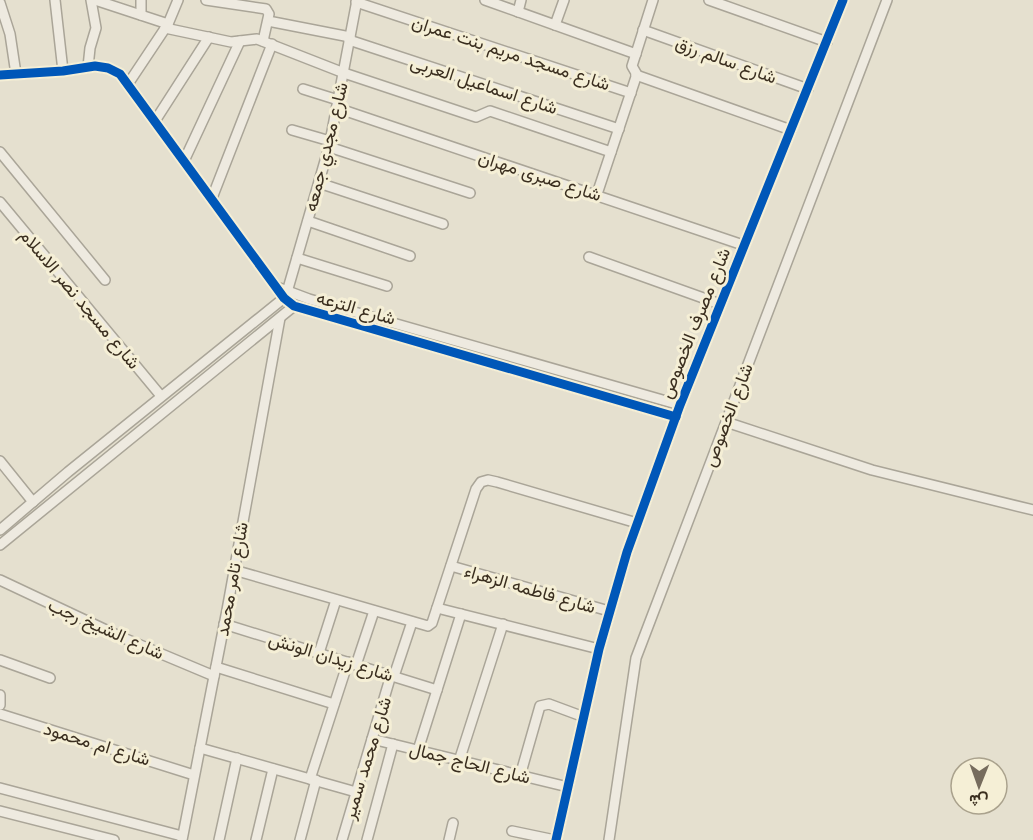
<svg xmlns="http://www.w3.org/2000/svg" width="1033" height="840" viewBox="0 0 1033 840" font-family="'Libre Baskerville',Vazirmatn,serif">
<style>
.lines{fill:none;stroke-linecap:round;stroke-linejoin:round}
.street-casing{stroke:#aaa598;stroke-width:12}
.street{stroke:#eeeae0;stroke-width:9}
.cycleway-casing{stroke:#f5efd6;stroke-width:13}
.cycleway{stroke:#0057b8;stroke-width:9}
.labels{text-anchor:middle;stroke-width:6;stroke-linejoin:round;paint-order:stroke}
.street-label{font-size:18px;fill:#3a2e1f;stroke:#f5efd6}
</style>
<rect width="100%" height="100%" fill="#e5e0cf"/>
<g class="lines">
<g class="street-casing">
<g id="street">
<polyline points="55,0 63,71"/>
<polyline points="95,0 168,24"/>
<polyline points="206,0 266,9 269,14 263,41"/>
<polyline points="485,0 636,54"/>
<polyline points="709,0 827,42"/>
<polyline points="356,2 631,93"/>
<polyline points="0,3 10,34 16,74"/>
<polyline points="518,12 521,0"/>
<polyline points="141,15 141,0"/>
<polyline points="268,21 350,37"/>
<polyline points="555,25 564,0"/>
<polyline points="165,28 231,42 257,39 344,73 476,117 490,111 611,152"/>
<polyline points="643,30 808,89"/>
<polyline points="349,40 619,129"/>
<polyline points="88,67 90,48 96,28 91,0"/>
<polyline points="0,75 63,71 95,66 108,68 120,74 284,298 294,306 676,417"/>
<polyline points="636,75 791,130"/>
<polyline points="128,84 168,24 178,0"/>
<polyline points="303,89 338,100"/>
<polyline points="337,108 743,245"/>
<polyline points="155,121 209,37"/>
<polyline points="292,130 330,141"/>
<polyline points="329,147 470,193"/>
<polyline points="0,152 105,280"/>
<polyline points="184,161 240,41"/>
<polyline points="319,183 443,224"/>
<polyline points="597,194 636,77 636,73 632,66 653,0"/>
<polyline points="212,198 272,44"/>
<polyline points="0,202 161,396"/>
<polyline points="308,221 410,256"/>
<polyline points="589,257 720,304"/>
<polyline points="297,258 387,286"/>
<polyline points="277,287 309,299 680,405"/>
<polyline points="287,292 329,147 357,0"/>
<polyline points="726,422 872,470 1033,510"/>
<polyline points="0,461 33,502"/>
<polyline points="0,530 68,472 284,298"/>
<polyline points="0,545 294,306"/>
<polyline points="451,566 609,611"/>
<polyline points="234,570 428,626 432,623 476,489 481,482 488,480 497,482 637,523"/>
<polyline points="0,580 121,637 214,676"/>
<polyline points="437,608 599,649"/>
<polyline points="224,624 437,690"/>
<polyline points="319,653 336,600"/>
<polyline points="0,660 50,678"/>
<polyline points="356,665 374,611"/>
<polyline points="216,667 334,704"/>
<polyline points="394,676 412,622"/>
<polyline points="0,695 0,705"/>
<polyline points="0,714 194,775"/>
<polyline points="372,739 568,787"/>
<polyline points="200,748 356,792"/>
<polyline points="418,750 461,614"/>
<polyline points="459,761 503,624"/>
<polyline points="520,776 540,706 549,704 584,717"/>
<polyline points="310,779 348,662"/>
<polyline points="0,788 182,836"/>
<polyline points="0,811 114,840"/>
<polyline points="512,831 555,840"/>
<polyline points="182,840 227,610 280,318"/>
<polyline points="219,840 237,758"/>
<polyline points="256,840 273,769"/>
<polyline points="300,840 316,780"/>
<polyline points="342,840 391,675"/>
<polyline points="367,840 393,744"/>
<polyline points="449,840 453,823"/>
<polyline points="556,840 599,649 627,552 680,405 843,0"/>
<polyline points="609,840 636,658 887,0"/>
</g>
</g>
<use href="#street" class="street"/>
<g class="cycleway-casing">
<g id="cycleway">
<polyline points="0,75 63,71 95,66 108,68 120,74 284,298 294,306 676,417"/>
<polyline points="556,840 599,649 627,552 680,405 843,0"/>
</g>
</g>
<use href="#cycleway" class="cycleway"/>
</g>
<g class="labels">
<g class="street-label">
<text transform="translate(511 53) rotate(18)" y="6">شارع مسجد مريم بنت عمران</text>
<text transform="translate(726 60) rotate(20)" y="6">شارع سالم رزق</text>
<text transform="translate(484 85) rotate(18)" y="6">شارع اسماعيل العربى</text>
<text transform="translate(326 147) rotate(-76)" y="6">شارع مجدي جمعه</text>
<text transform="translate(540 176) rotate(18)" y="6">شارع صبرى مهران</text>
<text transform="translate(80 299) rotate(50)" y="6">شارع مسجد نصر الاسلام</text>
<text transform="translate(356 308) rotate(16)" y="6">شارع الترعه</text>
<text transform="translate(695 323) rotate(-68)" y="6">شارع مصرف الخصوص</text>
<text transform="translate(728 415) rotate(-69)" y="6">شارع الخصوص</text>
<text transform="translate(232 579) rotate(-80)" y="6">شارع تامر محمد</text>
<text transform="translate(530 589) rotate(16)" y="6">شارع فاطمه الزهراء</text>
<text transform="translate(106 629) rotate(24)" y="6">شارع الشيخ رجب</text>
<text transform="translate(331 657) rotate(17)" y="6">شارع زيدان الونش</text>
<text transform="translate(97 744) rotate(17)" y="6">شارع ام محمود</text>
<text transform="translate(367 758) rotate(-73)" y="6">شارع محمد سمير</text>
<text transform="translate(470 763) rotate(14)" y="6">شارع الحاج جمال</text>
</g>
</g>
<g transform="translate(979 786) rotate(181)"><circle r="28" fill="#f5efd6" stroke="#aaa28d" stroke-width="1.5"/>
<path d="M0-4.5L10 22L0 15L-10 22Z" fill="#766c5d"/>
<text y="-9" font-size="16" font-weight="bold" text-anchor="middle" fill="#3a2e1f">ش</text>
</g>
</svg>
